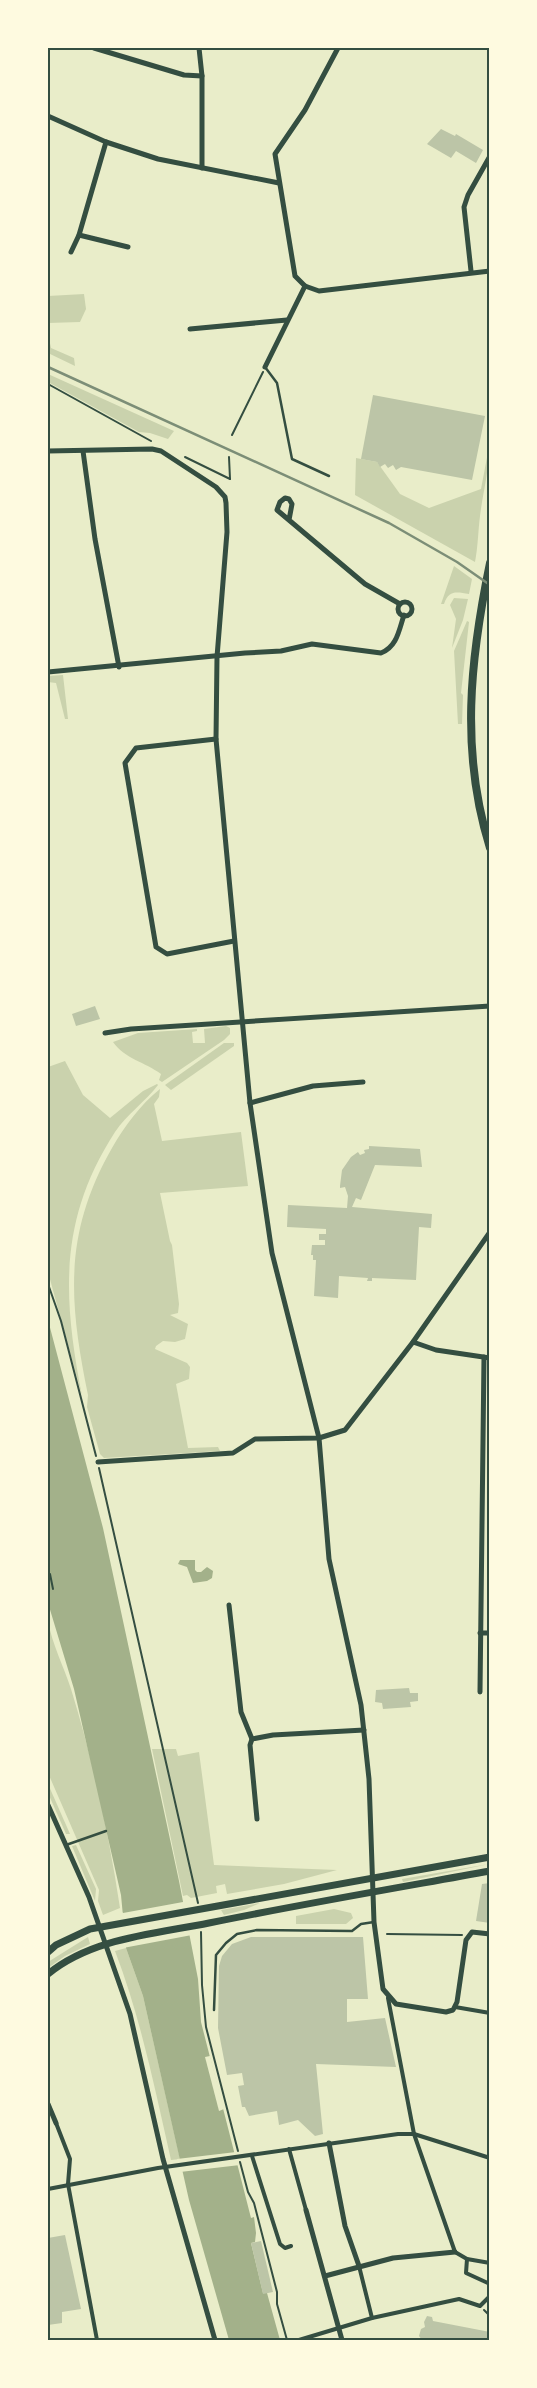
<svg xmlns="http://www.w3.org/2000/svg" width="537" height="2388" viewBox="0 0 537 2388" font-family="'Public Sans',sans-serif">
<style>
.green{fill:#cad2ad}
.water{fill:#a3b18a}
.pier{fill:#e9edc9}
.building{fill:#bcc5a7}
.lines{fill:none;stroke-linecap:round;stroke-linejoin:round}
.path{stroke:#344e41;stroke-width:2}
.service{stroke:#344e41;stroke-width:2.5}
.pedestrian{stroke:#344e41;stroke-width:4}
.minor{stroke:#344e41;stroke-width:5}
.secondary{stroke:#344e41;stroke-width:7}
.primary{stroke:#344e41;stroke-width:8}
.rail{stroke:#7c8e77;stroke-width:2.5}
.neatline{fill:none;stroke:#344e41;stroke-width:2}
</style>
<rect width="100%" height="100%" fill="#e9edc9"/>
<g class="green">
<polygon points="84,294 86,309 80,322 48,323 48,296"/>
<polygon points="48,334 51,348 74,358 75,366 48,353"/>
<polygon points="48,374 174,431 168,439 150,433 139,432 48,382"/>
<path d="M489,447C489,472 483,492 480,516C478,532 478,547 475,562L355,495L356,458L377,462L400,494L429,508L481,489Z"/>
<path d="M454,566L472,579L469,594C456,592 449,590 444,604H441Z"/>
<polygon points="454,598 468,599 463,620 452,648 456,619 450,605"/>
<polygon points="467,621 469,622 461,693 463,695 462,724 458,724 454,651"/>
<polygon points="63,675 68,719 65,719 56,683 48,682 48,676"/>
<path d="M226,1026L230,1028V1034L224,1040L162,1082L159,1080L161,1074C145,1062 125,1059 113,1042L138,1033L197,1029V1031L192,1032L193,1043H205L204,1029Z"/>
<polygon points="224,1043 234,1043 234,1046 171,1090 165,1085"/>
<path d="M65,1061L83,1095L110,1118L143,1091L157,1084L158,1085C145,1102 127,1114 115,1132C58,1220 63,1298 82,1396L48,1272V1067Z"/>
<path d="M160,1089L159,1097L154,1104L162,1141L241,1132L248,1186L160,1193L170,1241L172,1245L179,1304L178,1313L170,1315L188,1324L185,1339L175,1342L163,1341L156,1346L155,1349L187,1363L190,1367L189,1379L176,1384L188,1448L218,1447L220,1451L104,1458L100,1454L87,1407L88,1395C69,1302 63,1234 112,1148C124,1127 141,1104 160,1089Z"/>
<path d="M48,1621C52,1644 64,1667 71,1689C93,1760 109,1835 120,1908L103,1915L98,1901L99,1890L48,1773Z"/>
<polygon points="152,1749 176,1749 178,1756 199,1752 214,1865 337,1870 284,1884 227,1894 225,1884 216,1886 217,1893 191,1898 187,1895 183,1896"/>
<polygon points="48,1784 70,1834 66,1834 48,1793"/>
<polygon points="76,1845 96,1889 95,1901 72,1846"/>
<polygon points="489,1864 403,1882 402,1879"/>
<polygon points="260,1903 244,1910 224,1915 221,1910"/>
<polygon points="334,1909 351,1913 353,1918 346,1924 296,1924 296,1916"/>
<polygon points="88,1937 90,1944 65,1956 48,1968 48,1962"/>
<path d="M126,1948L143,1996L180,2159L171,2160C155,2089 141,2019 115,1951Z"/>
</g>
<g class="water">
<polygon points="48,1320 103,1528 179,1881 198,1979 201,2022 251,2218 254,2217 256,2233 255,2242 251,2243 263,2293 267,2293 280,2340 229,2340 189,2200 143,1996 126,1948 121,1895 74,1689 48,1603"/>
<polygon points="180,1560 195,1560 195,1570 197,1572 201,1572 207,1567 213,1571 212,1578 207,1581 193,1583 187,1567 178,1564"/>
</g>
<g class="pier">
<polygon points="185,1898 192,1935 123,1948 120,1910 123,1913 183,1902"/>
<polygon points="210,2056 224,2109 219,2111 205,2057"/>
<polygon points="236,2152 240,2165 180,2172 177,2159"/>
</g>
<g class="building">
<polygon points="441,129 455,136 456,134 483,150 476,163 456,151 451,158 427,144"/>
<polygon points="373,395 485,416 472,480 401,467 396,470 393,465 388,468 385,464 380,467 377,462 361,459"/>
<polygon points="95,1006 100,1019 76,1026 72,1014"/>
<polygon points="369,1146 420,1149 422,1167 375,1165 361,1200 356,1198 352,1207 432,1214 431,1228 419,1227 416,1280 372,1278 372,1281 367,1281 368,1278 339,1276 338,1298 314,1296 316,1260 313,1260 313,1255 311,1255 312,1245 325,1245 325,1240 319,1240 319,1234 326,1234 326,1229 287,1227 288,1205 347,1208 348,1196 345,1187 340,1188 340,1186 342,1170 351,1157 358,1152 360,1155 365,1153 364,1150 369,1149"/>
<polygon points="409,1688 410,1693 418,1693 418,1701 410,1702 411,1707 383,1709 382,1703 375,1702 376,1690"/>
<polygon points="490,1883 490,1923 476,1921 482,1884"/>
<polygon points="251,1937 363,1937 368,1999 347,1999 347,2022 385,2018 396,2067 316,2064 323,2134 315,2136 298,2120 279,2125 277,2111 249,2116 245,2107 242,2107 238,2086 244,2085 242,2073 227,2075 218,2028 219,1966 222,1956 232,1944"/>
<polygon points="65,2235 81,2309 62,2312 62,2323 48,2325 48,2238"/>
<polygon points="261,2241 273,2292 263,2294 251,2243"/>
<polygon points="427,2316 432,2317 433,2321 490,2332 490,2340 422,2340 419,2336 421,2329 425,2327 424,2322"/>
</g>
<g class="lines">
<g class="path">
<polyline points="48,384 151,441"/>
<polyline points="232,435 263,372"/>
<polyline points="185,457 230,479"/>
<polyline points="229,457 230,479"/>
<polyline points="48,1284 61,1321 96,1456"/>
<polyline points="99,1468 198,1903"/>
<polyline points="50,1574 53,1589"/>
<polyline points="201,1932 202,1985 206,2027 238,2151"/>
<polyline points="387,1934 462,1935"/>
<polyline points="240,2162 248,2192 254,2203 277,2292 277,2304 287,2340"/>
<polyline points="484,2310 490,2316"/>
</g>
<g class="service">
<polyline points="265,367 277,383 292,459 329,476"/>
<polyline points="66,1845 106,1831"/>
<polyline points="214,2010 216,1955 226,1943 237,1934 257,1930 352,1931 361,1924 374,1922"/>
</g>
<g class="pedestrian">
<polyline points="388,1998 414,2134 455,2252 467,2259 490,2263"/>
<polyline points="455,2007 490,2013"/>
<polyline points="56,2123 70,2159 68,2184 97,2340"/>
<polyline points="289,2149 306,2210"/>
<polyline points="252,2156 280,2244 285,2248 291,2246"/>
<polyline points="48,2189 158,2168 398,2134 414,2134 490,2158"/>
<polyline points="467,2259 466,2273 490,2284"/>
<polyline points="359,2266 372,2318"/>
<polyline points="299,2340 372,2318 459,2299 480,2306 490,2296"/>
</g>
<g class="minor">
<polyline points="94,48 184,75 202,76"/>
<polyline points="199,48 202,76 202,168"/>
<polyline points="338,48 305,110 275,154 295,276 305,286 319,291 490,271"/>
<polyline points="48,116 106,142 158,159 279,183"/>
<polyline points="79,235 128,247"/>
<polyline points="71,252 79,235 106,142"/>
<polyline points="471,271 464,207 468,195 490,156"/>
<polyline points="190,329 287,320"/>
<polyline points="265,367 305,286"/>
<polyline points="48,451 152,449 161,451 216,487 225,497 226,503 227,532 217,657 216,739 250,1103 272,1253 319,1438 329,1559 361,1705 369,1779 374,1922 383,1989 396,2004 446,2012 453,2010 457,2002 466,1940 472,1932 490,1934"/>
<polyline points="83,451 95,539 119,667"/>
<polyline points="289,520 292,504 289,499 285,498 280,502 277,510 365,584 400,604"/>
<circle cx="405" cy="609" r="7"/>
<path d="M48,672L245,653L281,651L312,644L381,653C397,647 399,630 404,615"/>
<polyline points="216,739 136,748 125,763 156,947 167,954 234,941"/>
<polyline points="105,1033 131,1029 490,1006"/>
<polyline points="250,1103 313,1086 363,1082"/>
<polyline points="413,1342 436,1350 490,1358"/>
<polyline points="98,1462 233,1453 255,1439 319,1438 345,1430 413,1342 490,1232"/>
<polyline points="229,1605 241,1712 252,1739 273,1735 364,1730"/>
<polyline points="480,1633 490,1633"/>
<polyline points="480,1692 484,1357"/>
<polyline points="252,1739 250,1745 257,1819"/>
<polyline points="48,1805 89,1897 130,2014 163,2159 215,2340"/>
<polyline points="48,2104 56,2123"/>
<polyline points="329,2143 345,2226 359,2266"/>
<polyline points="306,2210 342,2340"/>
<polyline points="325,2276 393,2258 455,2252"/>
</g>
<g class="secondary">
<polyline points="48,1952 56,1945 90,1929 490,1857"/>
<path d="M48,1974C92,1938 154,1934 209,1923C302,1904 396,1888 490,1871"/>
</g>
<path class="primary" d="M490,563C470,659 460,752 490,848"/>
<polyline class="rail" points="48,367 389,523 457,562 490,585"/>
</g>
<rect width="537" height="2388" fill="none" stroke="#fefae0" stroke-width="98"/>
<rect x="49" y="49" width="439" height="2290" class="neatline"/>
</svg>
